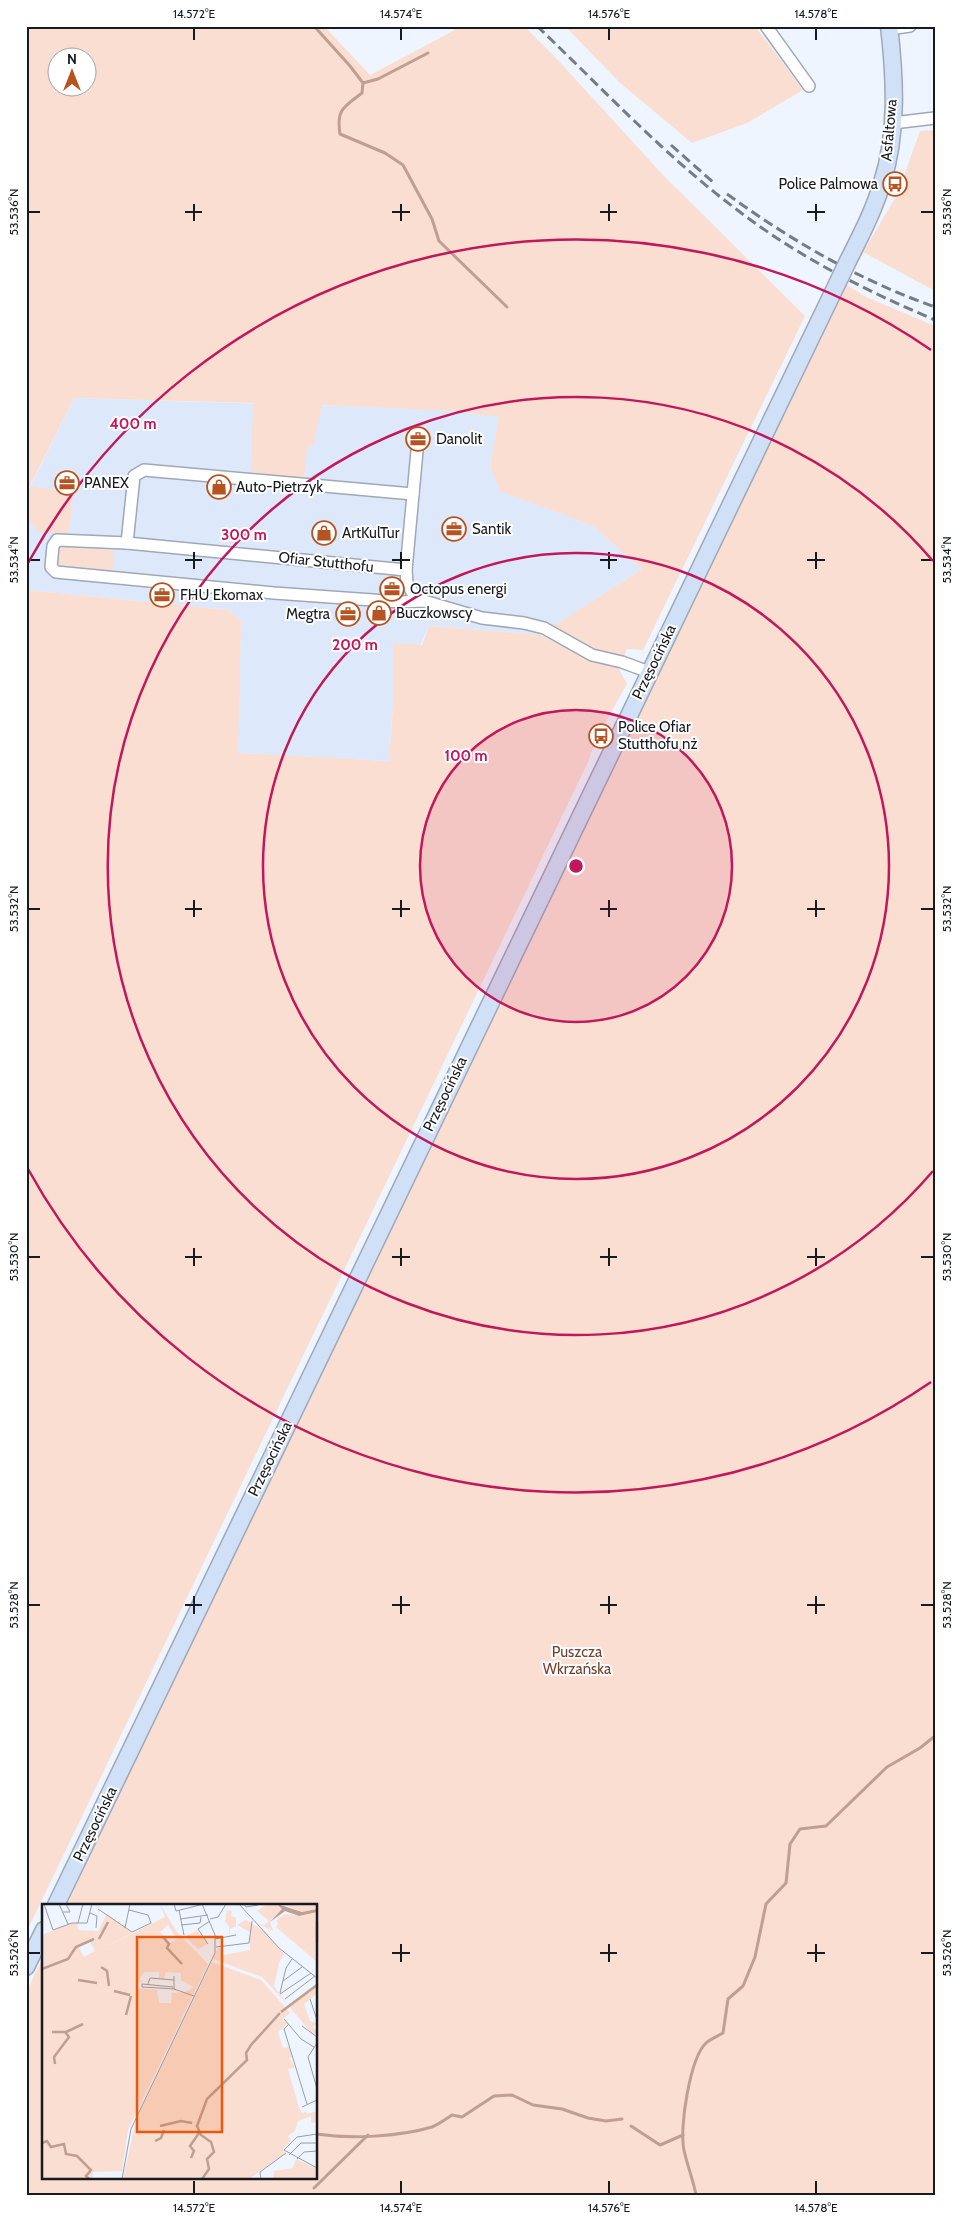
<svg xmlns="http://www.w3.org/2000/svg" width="961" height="2221" viewBox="0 0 961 2221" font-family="Cabin,sans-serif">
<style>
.built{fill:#dde9fb}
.green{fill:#faded2;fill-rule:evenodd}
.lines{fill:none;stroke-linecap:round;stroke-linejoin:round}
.stream{stroke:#be9f92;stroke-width:3}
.street-casing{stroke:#9ea8b7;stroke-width:14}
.secondary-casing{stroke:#9ea8b7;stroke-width:19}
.street{stroke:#fff;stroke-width:11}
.secondary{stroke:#d0e0f7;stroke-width:16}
.rail{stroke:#777c83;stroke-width:3;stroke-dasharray:10 5;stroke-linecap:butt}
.secondary-bridge-casing{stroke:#9ea8b7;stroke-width:19;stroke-linecap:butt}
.secondary-bridge{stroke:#d0e0f7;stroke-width:16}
.ticks{fill:none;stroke:#171b20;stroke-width:2}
.ring{fill:none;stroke:#c2185b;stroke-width:2.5}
.labels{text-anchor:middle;stroke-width:4;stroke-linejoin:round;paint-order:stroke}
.street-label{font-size:15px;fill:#171b20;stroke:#fff}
.poi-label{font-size:15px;fill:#171b20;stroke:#fff;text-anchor:start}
.park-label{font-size:15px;fill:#71422f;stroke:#fff}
.inset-river{fill:none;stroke:#be9f92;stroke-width:2.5}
.inset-road{fill:none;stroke:#989ea6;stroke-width:1}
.view{fill:#e8590c;fill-opacity:0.15;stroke:#e8590c;stroke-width:2.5}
.inset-edge{fill:none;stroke:#171b20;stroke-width:2.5}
.centre{fill:#c2185b;stroke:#fff;stroke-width:2.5}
.ring-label{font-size:15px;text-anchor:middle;font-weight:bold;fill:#c2185b;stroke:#fff;stroke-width:4;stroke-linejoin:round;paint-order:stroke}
.neatline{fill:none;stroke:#171b20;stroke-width:2}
.ticks-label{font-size:12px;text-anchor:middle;fill:#171b20}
</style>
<rect width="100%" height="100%" fill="#eef5ff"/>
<polygon class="built" points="74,398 378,407 453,411 500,417 490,467 501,491 593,526 642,569 540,635 429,626 393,705 389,761 237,753 241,621 228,610 26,590 26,495"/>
<g class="green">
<path d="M26,26H324L370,75L455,30L453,26H524L557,59L663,175L805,316L643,650L627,649L624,656C596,657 575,641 552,627L642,569L593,526L500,491L490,467L499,417L453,411L322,405L313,446H307L304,479L251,472L253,403L74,398L26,494ZM58,58H88V88H58Z"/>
<polygon points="565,26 755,26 803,90 747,123 692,143 619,82"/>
<polygon points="935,130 935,291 863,252 897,195 920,131"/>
<polygon points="845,284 866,297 935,326 935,2195 26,2195 26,1993 44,1955 44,2177 316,2177 316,1905 67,1905 193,1633 658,667 780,422"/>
<polygon points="32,486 74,493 68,535 39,532 26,517 26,497"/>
<polygon points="58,545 114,550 113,570 57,565"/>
<polygon points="26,590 228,610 241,621 238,753 389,761 393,705 393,643 422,645 429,626 540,635 595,660 617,665 627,684 596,739 588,762 26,1933"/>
</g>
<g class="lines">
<g class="stream">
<path d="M314,26L350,66L363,83L362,93C344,107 336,109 340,134L385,153L403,165L432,219L439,241L507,307"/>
<polyline points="363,83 378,79 428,53"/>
<polyline points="631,2126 660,2145 683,2135"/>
<path d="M316,2134C351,2139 398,2137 432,2127C439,2124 446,2119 452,2115L462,2117L494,2096L512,2095L533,2105L562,2109L588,2118L606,2121L622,2119"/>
<polyline points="314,2188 368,2135"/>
<path d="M696,2195C693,2179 687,2165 684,2150C679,2128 690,2058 706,2043C710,2039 718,2036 723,2033L728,1999L743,1986L755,1957L766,1904L786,1883L790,1844L800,1829L826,1826L887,1767L920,1748L935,1736"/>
</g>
<g class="street-casing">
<g id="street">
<polyline points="766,26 809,86"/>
<polyline points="889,29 910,26"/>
<polyline points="893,123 935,118"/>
<polyline points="417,451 406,570 407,583 412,592 424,601 482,618 524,623 544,628 592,655 622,662 649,672"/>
<polyline points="127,543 134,476 144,470 413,494"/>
<polyline points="406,570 127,543 57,540 53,546 51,567 56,572 274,593 401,602 424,601"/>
</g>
</g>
<g class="secondary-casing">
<g id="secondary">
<path d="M848,261C861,235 874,210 882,183C898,133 895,77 889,26"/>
<polyline points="56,1905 837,284"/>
<polyline points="26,1967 44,1930"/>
</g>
</g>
<use href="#street" class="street"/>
<use href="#secondary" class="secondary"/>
<g class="rail">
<path d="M537,26C602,88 664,155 736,209C797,256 864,290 935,320"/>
<polyline points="671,145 714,183"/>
<path d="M727,194C792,241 859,280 935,307"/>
</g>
<g class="secondary-bridge-casing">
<polyline id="secondary-bridge" points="837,284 848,261"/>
</g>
<use href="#secondary-bridge" class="secondary-bridge"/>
</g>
<path class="ticks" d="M194,28V40M401,28V40M609,28V40M816,28V40M194,204V221M401,204V221M609,204V221M816,204V221M28,212H40M185,212H202M392,212H410M600,212H617M807,212H825M921,212H934M194,552V569M401,552V569M609,552V569M816,552V569M28,560H40M185,560H202M392,560H410M600,560H617M807,560H825M921,560H934M194,900V917M401,900V917M609,900V917M816,900V917M28,909H40M185,909H202M392,909H410M600,909H617M807,909H825M921,909H934M194,1248V1266M401,1248V1266M609,1248V1266M816,1248V1266M28,1257H40M185,1257H202M392,1257H410M600,1257H617M807,1257H825M921,1257H934M194,1596V1614M401,1596V1614M609,1596V1614M816,1596V1614M28,1605H40M185,1605H202M392,1605H410M600,1605H617M807,1605H825M921,1605H934M401,1944V1962M609,1944V1962M816,1944V1962M28,1953H40M392,1953H410M600,1953H617M807,1953H825M921,1953H934M194,2181V2194M401,2181V2194M609,2181V2194M816,2181V2194"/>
<circle cx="576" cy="866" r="156" fill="#c2185b" fill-opacity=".12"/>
<g class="ring">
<circle cx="576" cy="866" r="156"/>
<circle cx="576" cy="866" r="313"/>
<path d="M933 1171A469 469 0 1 1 933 561"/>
<path d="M931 1382A626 626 0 0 1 28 1169M28 563A626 626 0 0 1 931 350"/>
</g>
<defs>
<g id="bus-ring" transform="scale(1.25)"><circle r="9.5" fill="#fff" stroke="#b75221" stroke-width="1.5"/><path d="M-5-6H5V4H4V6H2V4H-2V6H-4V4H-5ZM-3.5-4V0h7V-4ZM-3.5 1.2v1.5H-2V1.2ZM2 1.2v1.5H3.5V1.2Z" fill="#b75221"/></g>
<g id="office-ring" transform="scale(1.25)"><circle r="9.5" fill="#fff" stroke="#b75221" stroke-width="1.5"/><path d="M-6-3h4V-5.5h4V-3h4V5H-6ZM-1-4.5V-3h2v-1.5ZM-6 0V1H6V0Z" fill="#b75221"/></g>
<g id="shop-ring" transform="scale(1.25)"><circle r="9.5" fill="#fff" stroke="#b75221" stroke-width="1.5"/><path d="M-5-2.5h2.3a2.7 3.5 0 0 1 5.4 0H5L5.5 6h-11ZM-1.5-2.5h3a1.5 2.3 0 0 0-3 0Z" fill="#b75221"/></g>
</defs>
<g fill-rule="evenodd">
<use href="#bus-ring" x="895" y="184"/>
<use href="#office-ring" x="418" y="439"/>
<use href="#office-ring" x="67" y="483"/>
<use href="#shop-ring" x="219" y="487"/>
<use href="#office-ring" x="454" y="529"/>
<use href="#shop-ring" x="324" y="533"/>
<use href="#office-ring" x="392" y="589"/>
<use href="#office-ring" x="162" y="595"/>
<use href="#shop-ring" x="379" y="613"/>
<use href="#office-ring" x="348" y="614"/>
<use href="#bus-ring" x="601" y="736"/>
</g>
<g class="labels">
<g class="street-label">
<text transform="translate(889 130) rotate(-85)" y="5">Asfaltowa</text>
<text transform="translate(326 562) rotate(6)" y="5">Ofiar Stutthofu</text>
<text transform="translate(654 662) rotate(-64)" y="5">Przęsocińska</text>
<text transform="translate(445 1094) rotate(-64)" y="5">Przęsocińska</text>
<text transform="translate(270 1459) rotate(-64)" y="5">Przęsocińska</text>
<text transform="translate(95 1824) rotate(-64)" y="5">Przęsocińska</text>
</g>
<g class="poi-label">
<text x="878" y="189" text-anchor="end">Police Palmowa</text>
<text x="436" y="444">Danolit</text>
<text x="84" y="488">PANEX</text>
<text x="236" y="492">Auto-Pietrzyk</text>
<text x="472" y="534">Santik</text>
<text x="342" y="538">ArtKulTur</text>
<text x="410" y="594">Octopus energi</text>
<text x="180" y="600">FHU Ekomax</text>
<text x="396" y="618">Buczkowscy</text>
<text x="330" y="619" text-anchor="end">Megtra</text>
<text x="618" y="732">Police Ofiar<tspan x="618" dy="17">Stutthofu nż</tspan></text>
</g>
<g class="park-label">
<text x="577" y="1657">Puszcza<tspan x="577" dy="17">Wkrzańska</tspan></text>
</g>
</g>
<g transform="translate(42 1904)">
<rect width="275" height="275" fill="#eef5ff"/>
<path d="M118,0L135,28L166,60L86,226L80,267L51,268L50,275H0V31L30,19H36V26L56,27L65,10L90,29L62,44L123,13ZM126,21L135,35L128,39L118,28ZM48,37L53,47L42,53L36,42ZM102,68H117V74L122,75L124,68L139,69V76L152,83L143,88L130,89L129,99H117L115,86L94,84L97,78L101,80L98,75ZM225,0H235L240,5L228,17L231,27L214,19L222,21L227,17L215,7ZM241,0H275V5L260,8ZM185,6L190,7L189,12L194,13V22L188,25L187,32V22L183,18ZM275,8V58L234,23L236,20L234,16L244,10L257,12ZM204,16L225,29L242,50L237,59L232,82L246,101L220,73L171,55L176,44H180L181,51L208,46V28L195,21ZM155,26L166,40L156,45L143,33ZM170,58L219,76L248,109L240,115L246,120L236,128L241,144L247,143L250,153L247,154L253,163L246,165L257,204L261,210L262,207L265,210L275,207V218L269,219V212L256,217L253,227L246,232L249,236L241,245L243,249L207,275H81L94,216ZM275,80V90L262,100L268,117L275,119L271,123L275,129L271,131L246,101ZM254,255L275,265V275H231L232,267L251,264Z" fill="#faded2" fill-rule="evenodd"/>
<path d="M235,0L260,8L275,5V8L257,12L243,7L228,18L240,5Z" fill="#be9f92"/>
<path class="inset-river" d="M275,18V38M121,33L127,40L125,44L140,60M57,35L66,18M59,63L65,67L67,82M0,65L26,55L34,43L52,35M36,76L55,79M72,87L88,91M239,108L275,81M84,111L89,92M10,128H23L27,133L12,153L13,160M24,128L41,120M118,222L139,217L150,219M113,237L119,234L122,226M0,239L5,237L9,243L22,240L24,250L35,252L49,266L44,272L47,275M149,254L152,247L148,242L157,229M160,275L167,265L165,255L172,248L169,238L159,231L155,222L165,195L205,156L204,149L209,141L238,109"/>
<path class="inset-road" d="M2,0L11,26L30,19H45L50,0M17,0L26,20M132,0L134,7L162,0M197,0L237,44L275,74M202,0L204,3L216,1M56,5L90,28L109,19L106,11L87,6M137,6L142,31M21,8H28L24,0M48,9L55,12L54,24M138,15L166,11M168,15L176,13L184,0M36,19L41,0M139,21L158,19L159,13M83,24L88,0M173,35L194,31M166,40L156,25L168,17M174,43L207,39L210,17M132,72V85L152,92M241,77L260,63M100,80V83L133,85M100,80L131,83M106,80L108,74L132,76M238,89L244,64L250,55M238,90L269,69M243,95L273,72M268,95L275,116M242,115L259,135L272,143M247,120L242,125L265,200M260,122L275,133M275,139L266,153L275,185M260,203L275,196M275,230L255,233L242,246L275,264M247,251L259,239H275M255,255L262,248L275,247M80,275L89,225L173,49V31L160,0M219,275L218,268L244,249"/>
<path class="view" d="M95,33H180V228H95Z"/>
<rect width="275" height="275" class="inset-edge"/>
</g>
<circle cx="576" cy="866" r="8" class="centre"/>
<g class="ring-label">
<text x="133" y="429">400 m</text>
<text x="244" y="540">300 m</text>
<text x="355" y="650">200 m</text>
<text x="466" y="761">100 m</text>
</g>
<rect width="961" height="2221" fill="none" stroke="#ffffff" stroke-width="55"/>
<g transform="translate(72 72)"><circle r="24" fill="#ffffff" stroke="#a2a4a6"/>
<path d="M0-4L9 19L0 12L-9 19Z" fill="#b75221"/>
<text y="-8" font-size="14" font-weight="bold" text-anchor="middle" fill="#171b20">N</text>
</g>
<rect x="28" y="28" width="906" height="2166" class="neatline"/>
<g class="ticks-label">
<text x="194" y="18">14.572°E</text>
<text x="401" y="18">14.574°E</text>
<text x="609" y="18">14.576°E</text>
<text x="816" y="18">14.578°E</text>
<text transform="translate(14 212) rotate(-90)" y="4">53.536°N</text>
<text transform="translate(947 212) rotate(-90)" y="4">53.536°N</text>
<text transform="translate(14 560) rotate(-90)" y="4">53.534°N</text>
<text transform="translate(947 560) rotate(-90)" y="4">53.534°N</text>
<text transform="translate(14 909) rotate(-90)" y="4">53.532°N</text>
<text transform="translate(947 909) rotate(-90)" y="4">53.532°N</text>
<text transform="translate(14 1257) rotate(-90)" y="4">53.530°N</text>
<text transform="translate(947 1257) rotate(-90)" y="4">53.530°N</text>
<text transform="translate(14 1605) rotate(-90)" y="4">53.528°N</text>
<text transform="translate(947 1605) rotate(-90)" y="4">53.528°N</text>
<text transform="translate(14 1953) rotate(-90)" y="4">53.526°N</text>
<text transform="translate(947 1953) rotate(-90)" y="4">53.526°N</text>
<text x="194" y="2212">14.572°E</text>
<text x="401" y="2212">14.574°E</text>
<text x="609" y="2212">14.576°E</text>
<text x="816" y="2212">14.578°E</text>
</g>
</svg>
